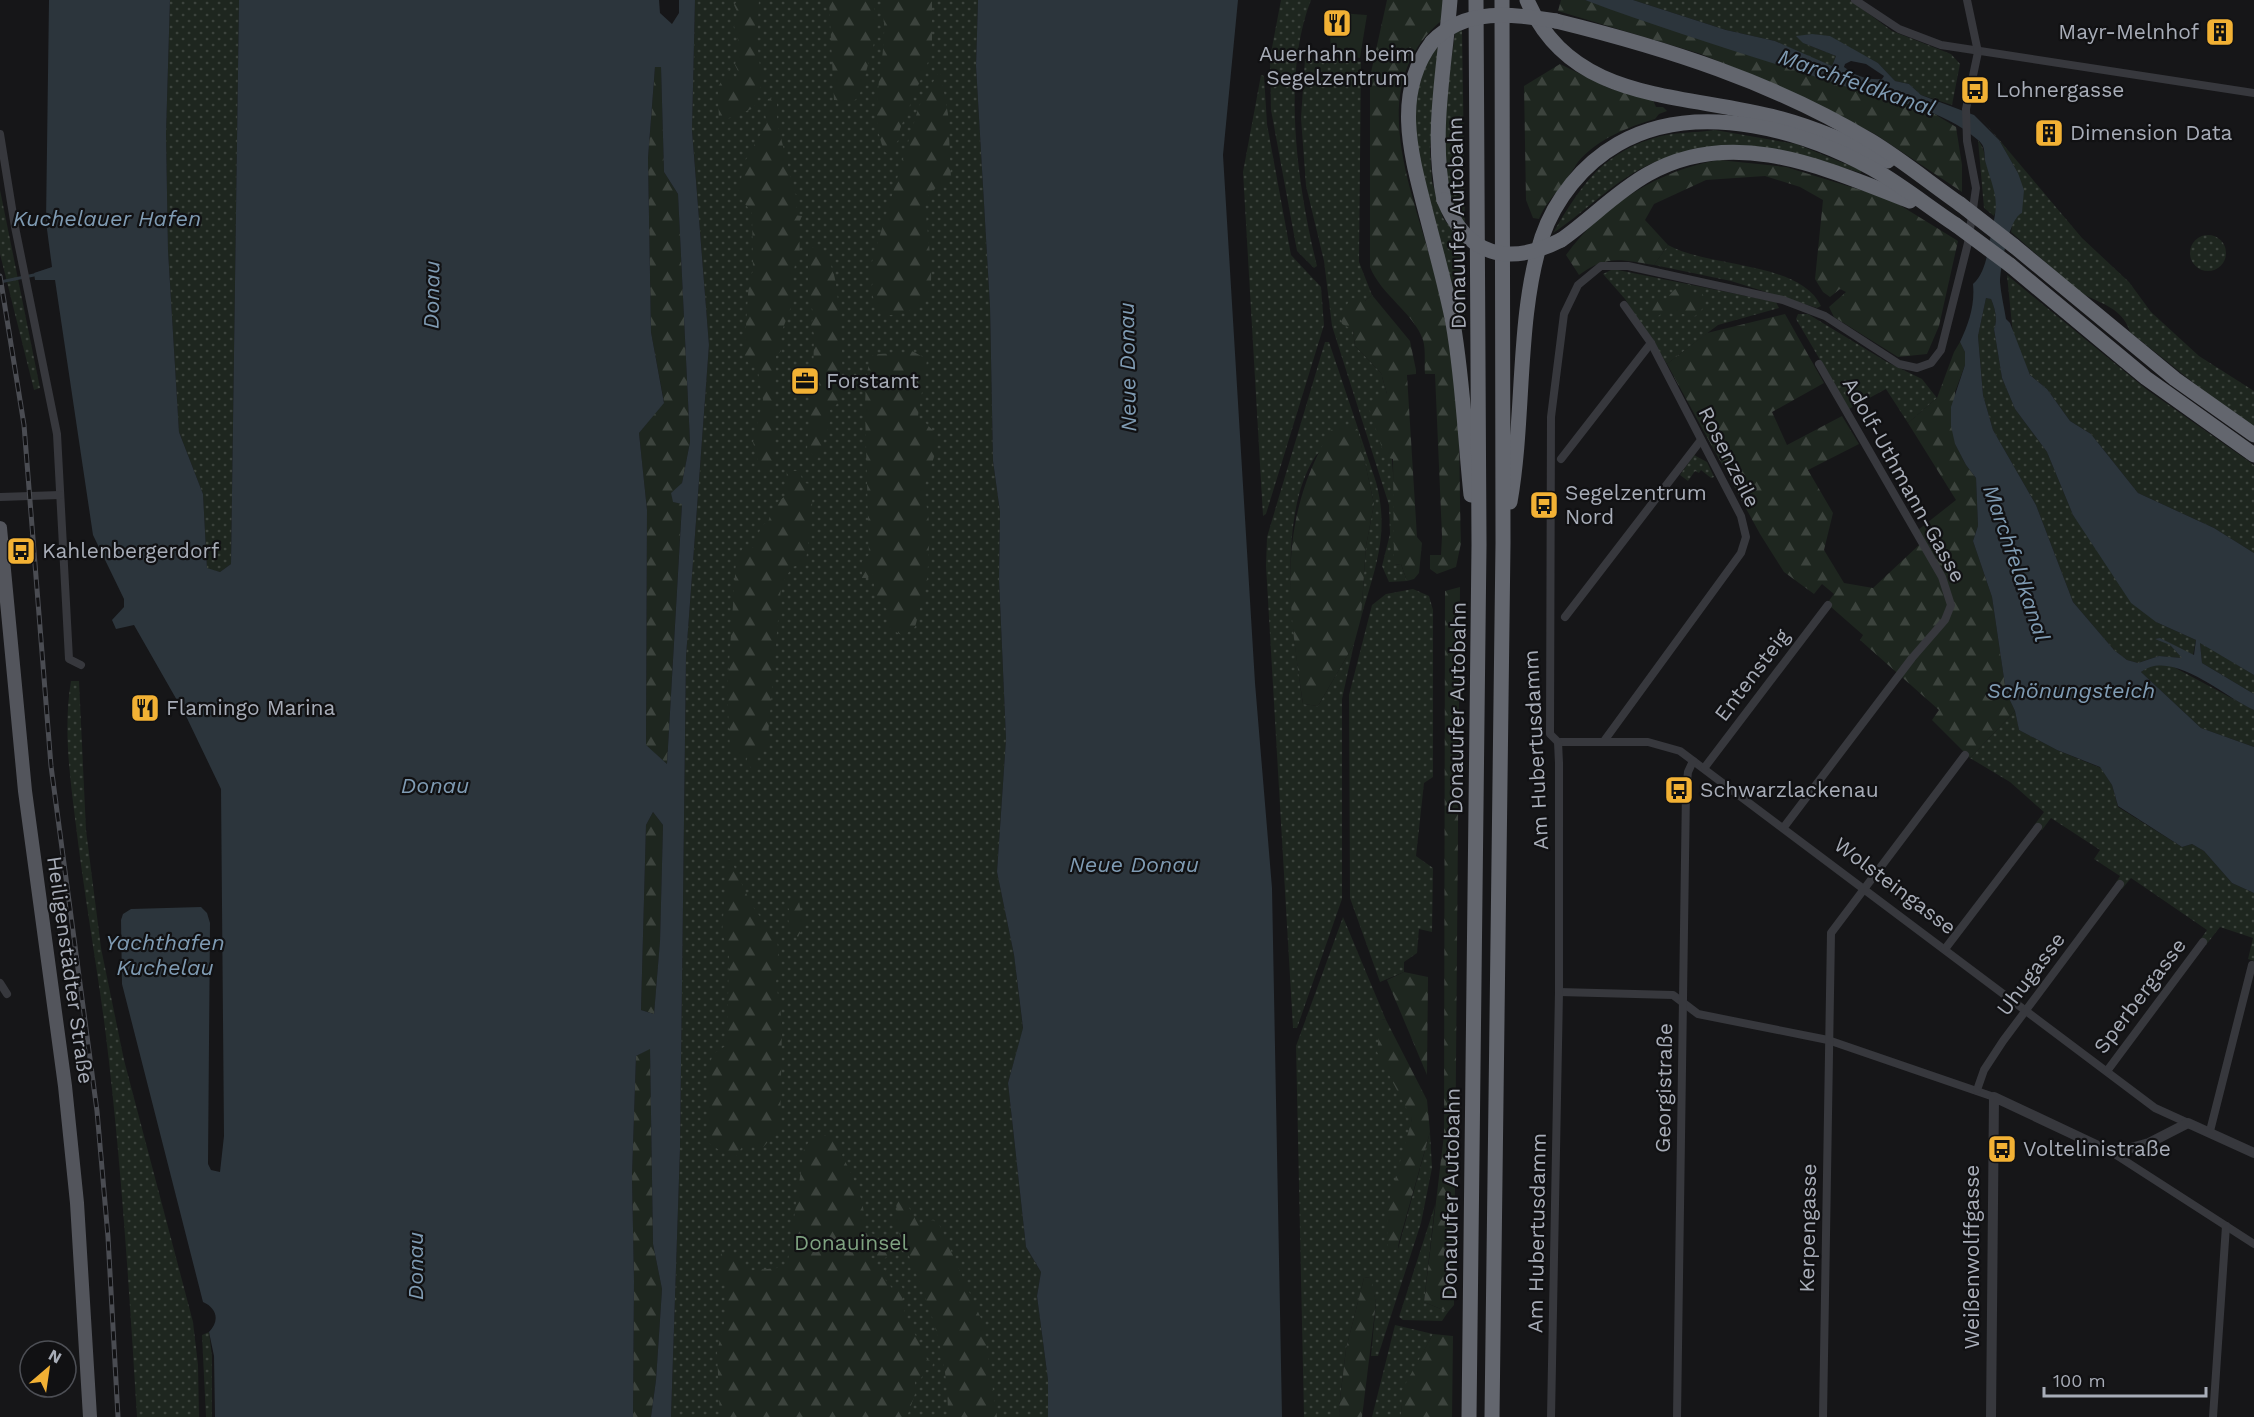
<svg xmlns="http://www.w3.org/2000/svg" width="2254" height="1417" viewBox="0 0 2254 1417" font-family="'Work Sans',sans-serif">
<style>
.green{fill:url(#green-dots)}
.forest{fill:url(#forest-firs)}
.pitch{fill:#1e261f}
.water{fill:#2c353c;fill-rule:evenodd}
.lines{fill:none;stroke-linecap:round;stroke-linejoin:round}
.stream{stroke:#2c353c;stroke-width:3}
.minor{stroke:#37383d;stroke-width:8}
.tertiary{stroke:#37383d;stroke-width:10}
.primary{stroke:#53555c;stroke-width:14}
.motorway{stroke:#63666e;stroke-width:15}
.rail-casing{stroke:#4a4c52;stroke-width:5}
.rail{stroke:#111113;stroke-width:3;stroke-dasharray:9;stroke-linecap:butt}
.motorway-bridge{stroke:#63666e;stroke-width:15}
.labels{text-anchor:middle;stroke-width:4.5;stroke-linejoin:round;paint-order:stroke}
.poi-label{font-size:21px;fill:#a8adb8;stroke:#111113;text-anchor:start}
.street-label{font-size:21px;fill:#a8adb8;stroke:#111113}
.park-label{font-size:21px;fill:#7fa381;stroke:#111113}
.water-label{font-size:22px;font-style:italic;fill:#7f9bb3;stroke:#111113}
</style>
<defs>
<pattern id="green-dots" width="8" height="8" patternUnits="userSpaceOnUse" patternTransform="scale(1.5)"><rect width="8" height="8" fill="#1e261f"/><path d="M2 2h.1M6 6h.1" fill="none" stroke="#3c433d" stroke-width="1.8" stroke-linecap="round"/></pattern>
<pattern id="forest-firs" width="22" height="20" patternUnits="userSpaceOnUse" patternTransform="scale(1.5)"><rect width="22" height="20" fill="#1e261f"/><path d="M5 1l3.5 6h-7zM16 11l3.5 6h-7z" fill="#3c433d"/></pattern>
</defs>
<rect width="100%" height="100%" fill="#161618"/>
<g class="green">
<polygon points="170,0 239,0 231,564 220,572 207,569 203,494 179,432 168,250 166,134"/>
<polygon points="695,0 978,0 976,66 990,307 993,461 1000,512 999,579 1006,739 997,872 1014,955 1023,1029 1008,1083 1026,1247 1041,1272 1037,1296 1048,1380 1048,1417 671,1417 680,1149 686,657 709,345 692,129"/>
<path d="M1281,0H1311C1281,76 1298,188 1317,266L1314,268L1297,251L1271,110L1270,58Z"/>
<polygon points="1633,0 1850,0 1892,31 1951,54 1960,64 1952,105 1921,95 1909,84 1895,81 1878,63 1867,57 1803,43 1836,56 1832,66 1825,64 1775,41 1726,30"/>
<path d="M1462,30L1465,224C1427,181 1449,85 1455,33Z"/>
<path d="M1441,43L1430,149L1432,182L1443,218L1465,245V330H1460L1418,154C1413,116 1411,72 1441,43Z"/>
<polygon points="1336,58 1361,62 1359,262 1372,295 1365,301 1353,330 1355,346 1381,373 1387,394 1395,499 1394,565 1401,564 1407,581 1389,582 1382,566 1390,534 1389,505 1332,326 1324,261 1306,186 1301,118 1305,59"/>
<polygon points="1261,75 1264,76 1267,124 1291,255 1321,287 1324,325 1266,514 1263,516 1243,172"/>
<path d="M1980,117L2082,238L2129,282L2151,312L2199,356L2254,391V426L2200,388L2130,332C2122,305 2095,303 2077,290C2055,271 2033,251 2011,232L2013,220L2017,214L2018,173L1999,140Z"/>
<path d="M1715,130L1796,144L1861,170V173C1789,151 1718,133 1646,166C1613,182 1584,213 1553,233C1579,189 1599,156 1651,139C1670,132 1695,133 1715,130Z"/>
<path d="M1978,140C1988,154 1982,156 1987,166C1994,181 2001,200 1994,216L1984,208Z"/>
<polygon points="0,190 40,388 34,390 0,254"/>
<circle cx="2208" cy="253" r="18"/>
<path d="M1668,245C1709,268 1800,261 1821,306L1817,308L1731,281L1654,265Z"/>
<polygon points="1613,269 1776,302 1779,308 1718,325 1667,364 1625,299 1603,274"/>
<polygon points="2007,275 2146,389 2254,465 2254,553 2214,528 2138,493 2091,434 2070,421 2047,389 2030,375 2013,335"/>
<path d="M1986,298L1991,299C1995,308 1998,320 1994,329L2002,378L2015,409L2047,452L2073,515L2156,622L2196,640L2193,655L2170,645L2183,658L2159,656L2138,663L2127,660L2114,650L2073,602L2036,505L1993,430L1983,395L1978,336Z"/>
<polygon points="1798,314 1808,314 1887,362 1922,379 1937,398 1908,423 1886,389 1849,409 1796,319"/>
<path d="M1325,342H1329L1376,482C1390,534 1375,568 1361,618L1366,546L1374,504L1358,431C1348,436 1321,448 1315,457C1276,518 1293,636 1303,704L1318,706L1354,644L1342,699V899L1297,1028H1293L1266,566L1267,537Z"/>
<polygon points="1694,455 1707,462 1714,477 1711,478 1701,470 1699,473 1695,471 1688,481 1680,475"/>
<polygon points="1413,589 1429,596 1433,610 1433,777 1424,783 1416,856 1433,868 1432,932 1419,929 1417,953 1404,962 1404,972 1380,982 1350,898 1349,695 1372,605 1386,594"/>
<polygon points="2200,642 2254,675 2254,694 2202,663"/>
<polygon points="2151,664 2168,664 2254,710 2254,747 2201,728 2141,672"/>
<path d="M71,681H79L86,830L101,948L124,1060L193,1322L198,1365L199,1417H137C129,1287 121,1157 105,1028C96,960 84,893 76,826C70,778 63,729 71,681Z"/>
<polygon points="2015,711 2019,730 2057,750 2101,768 2112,785 2118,807 2182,847 2192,844 2204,851 2232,883 2254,893 2254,961 2248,959 2253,938 2220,927 2206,945 2200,940 2207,930 2131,878 2122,889 2115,884 2120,876 2094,859 2100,850 2051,818 2042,830 2035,824 2044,812 2010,782 1970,758"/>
<polygon points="1343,917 1386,1020 1381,1019 1412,1119 1405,1152 1398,1249 1430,1132 1432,1168 1421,1223 1378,1356 1371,1356 1376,1303 1370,1277 1364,1278 1346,1349 1339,1408 1340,1417 1304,1417 1296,1046"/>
<polygon points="1435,1205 1424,1302 1448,1312 1442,1321 1403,1320 1399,1317"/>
<polygon points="1395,1325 1433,1334 1403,1390 1401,1417 1372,1417"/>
<polygon points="209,1332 212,1356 212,1417 206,1417 202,1335"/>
</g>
<g class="forest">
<polygon points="738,0 759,0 757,42 762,83 754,108 719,122 718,87 729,69 736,79 741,77 735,65 739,43 734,26 740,18 734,5"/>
<polygon points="829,0 874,0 876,36 859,97 852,102 834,100"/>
<path d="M883,0H932V43L928,62L900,129L899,139L889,154L885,152C866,111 886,67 884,23C884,15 880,8 883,0Z"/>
<path d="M1387,0H1444L1442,20C1361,88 1415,193 1435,276C1444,310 1451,348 1455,383C1461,436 1459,490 1461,543L1456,567L1437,574L1430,569V555H1441L1442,536L1435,374H1425C1424,364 1426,350 1423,340C1414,313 1381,295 1370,267V77Z"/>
<polygon points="1561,0 1585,0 1868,93 1928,110 1956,127 1962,165 1962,192 1875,134 1788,90 1701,54 1558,11"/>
<path d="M1560,64L1611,89L1653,100L1656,107H1663L1667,111L1659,114L1655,119C1628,127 1597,139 1578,162C1573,169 1568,178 1562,185C1553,197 1545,204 1539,219L1533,218L1526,200L1524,86Z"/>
<polygon points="655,67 661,67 664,172 678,194 690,442 682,483 673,502 682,503 667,764 646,746 647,510 639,433 664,402 651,332 648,158"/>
<path d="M940,70L948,114L951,179L931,191L925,203C926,222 934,274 930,288C926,307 902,316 885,315L874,301L871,288L874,280L868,275L919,106Z"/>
<polygon points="777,97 777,122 795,194 800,197 794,215 802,216 799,223 793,222 792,227 799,230 800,256 795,264 791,291 794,299 780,336 781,351 776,356 773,465 769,471 761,473 753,442 763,400 757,366 749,364 744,355 749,280 753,271 752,213 738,195 744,163 767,123 765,114 768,99"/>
<path d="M1719,160L1786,167L1890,199L1958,241L1939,326L1927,354L1898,357L1834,317L1829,307L1846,292L1840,289L1830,297L1823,292L1815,279L1823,200L1800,187L1765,176L1706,180L1654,204L1645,220L1668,245L1654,265C1622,260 1607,254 1579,275L1566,255C1601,206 1661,169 1719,160Z"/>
<path d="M819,246C827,254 833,268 835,279C839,300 848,389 837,404C835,406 832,408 830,410L831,419L817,460L807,449L811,400L816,394L813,388L814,334L811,325L814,314L808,298V255L810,248Z"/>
<path d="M1685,284L1690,285L1692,294L1702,293C1708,303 1704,309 1695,316L1665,311L1657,317L1648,312L1652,300L1657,297L1666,299L1674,290Z"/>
<polygon points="1372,295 1410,341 1416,370 1416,374 1407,375 1417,537 1422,543 1419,573 1414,579 1407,581 1401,564 1394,565 1393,459 1385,457 1368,405 1387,394 1381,373 1355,346 1353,330 1342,324 1340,316 1351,298 1365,301"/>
<polygon points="1785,314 1824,383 1772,412 1787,445 1842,416 1859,444 1808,470 1833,513 1824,550 1844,583 1873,588 1919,545 1918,530 1956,500 1908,423 1937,398 1954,352 1960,342 1965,352 1965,365 1955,392 1955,444 1966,465 1976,478 1978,526 1973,541 1992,597 2006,692 2015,711 1970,758 1932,720 1939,710 1860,640 1863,635 1831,607 1828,602 1834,594 1822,584 1814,594 1784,572 1760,534 1667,364 1707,333"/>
<path d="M910,350L927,359C925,382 919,402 917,425L923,420L937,435V448L924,487L930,530L927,583L915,627L903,636L889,628V612L875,594L873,575L870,574L868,578H862V561L869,555L865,409L866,377L871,356C884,351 898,357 910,350Z"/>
<path d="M1350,424L1358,430L1374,504L1366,546L1361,618L1354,644L1318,706L1303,704C1288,603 1276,522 1331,430Z"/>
<path d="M787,471H799L804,483L811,484C815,505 808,539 806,563L792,567L781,586L767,748L759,751L754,769L746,765L748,753L746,750L740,758L730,747L727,693L736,561L745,544L753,548L762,525L768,522L774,505L785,496Z"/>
<polygon points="1460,587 1454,1305 1448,1312 1424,1302 1444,1135 1445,591"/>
<polygon points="653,812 663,825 660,942 654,1014 641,1010 646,825"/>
<polygon points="727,859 731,860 751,904 777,940 781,970 776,981 782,1023 780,1130 763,1147 756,1144 742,1147 734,1160 707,1142 707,1072 713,1054 727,1045 729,950 722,934"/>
<path d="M794,896L798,897L804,925L798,937C790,930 786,920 789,909L787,907Z"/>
<polygon points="1404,972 1428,977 1427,1075 1387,980"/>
<polygon points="1381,1019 1386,1020 1427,1100 1430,1132 1397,1249 1388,1253 1387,1208 1412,1119 1377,1052"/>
<polygon points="650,1048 653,1244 662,1289 656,1380 651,1417 633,1417 634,1281 632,1176 636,1056"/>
<path d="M819,1136H831L844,1151L842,1155C855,1181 868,1205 864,1234L868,1232L876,1235L874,1243L876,1245L880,1235L891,1237L890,1254L884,1259L878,1257L874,1250L870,1258L876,1259V1271L885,1270L884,1278L892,1288L898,1282L904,1290C897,1314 920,1336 926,1358L933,1363L932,1370H926L920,1380L915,1379V1394L907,1417H720L717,1352L725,1319L726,1285L719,1277L721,1253L735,1254L745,1271L787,1267L804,1149L810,1140Z"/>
<path d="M904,1198L920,1228L933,1220L940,1226L983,1323L997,1417H948C949,1345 922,1286 894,1221L897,1215L896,1202Z"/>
<polygon points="1371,1277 1376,1303 1362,1417 1340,1417 1339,1408 1346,1349 1364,1278"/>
<polygon points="1433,1334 1453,1336 1452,1417 1401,1417 1402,1390"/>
</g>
<polygon class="pitch" points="1341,13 1367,15 1360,58 1331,54 1330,34 1342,33"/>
<g class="water">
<path d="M49,0H170L166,134L168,250L179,432L203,494L207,568L220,572L231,564L239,0H659L660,13L672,24L679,13V0H695L692,130L709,345L686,657L680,1149L671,1417H651L656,1380L662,1289L653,1244L650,1049L636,1056L632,1176L634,1281L633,1417H215L214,1356L209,1332C220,1321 217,1308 203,1302L122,984L121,920L123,914L131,909L201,907L207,913L210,923L208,1164L211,1170L220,1172L224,1136L221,789L186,716L134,625L116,629L112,620L124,607V599L93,535L55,280H35L34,273L52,267L46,222ZM655,67H661L664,172L678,194L690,442L682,483L671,493L673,502L682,504L667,764L646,745L647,510L639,433L664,403L651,332L648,158ZM653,812L663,825L660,941L654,1014L641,1010L646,825Z"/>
<polygon points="978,0 1238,0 1223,155 1255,683 1272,888 1282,1417 1048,1417 1048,1380 1037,1296 1041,1272 1026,1247 1008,1083 1023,1028 1014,955 997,872 1006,739 999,579 1000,512 993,461 990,307 976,66"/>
<path d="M1585,0H1633L1726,30L1775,41L1832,66L1836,56L1803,43L1796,36L1812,34L1830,36L1878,63L1895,81L1909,84L1921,95L1974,115L1999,140L2018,173L2024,190L2022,213C2009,218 2000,268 2000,282C2001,294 2004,307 2006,319L2010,323L2030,375L2047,389L2070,421L2091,434L2138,493L2214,528L2254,553V675L2200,643L2202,663L2254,694V710C2224,697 2172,648 2141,672L2201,728L2254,747V893L2232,883L2204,851L2192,844L2182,847L2118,806L2112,785L2100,767L2057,750L2019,730L2015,711L2006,692L1992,597L1973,541L1978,526L1976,478L1966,465L1955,444L1951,426V407L1965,365V352L1960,342C1969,323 1975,305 1973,284C1987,272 1988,247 1992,229C2000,198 1994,192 1986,164C1983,154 1987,147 1978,140C1943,109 1887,99 1844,86C1758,58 1670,32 1585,0ZM1851,61L1866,64L1884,76L1882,79C1866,80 1856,76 1844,67L1845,64ZM1986,298L1991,299C1995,308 1998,320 1994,329L2002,378L2015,409L2047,452L2073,515L2131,603L2156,622L2196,640L2194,655L2160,638L2155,639L2170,645L2182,658L2159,656L2138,663L2127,660L2114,650L2073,602L2036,505L1993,430L1983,395L1978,336Z"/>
</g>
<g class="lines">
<polyline class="stream" points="0,282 34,275"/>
<g class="minor">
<polyline points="1855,0 1899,29 1941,45 2254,93"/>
<polyline points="0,134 15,227 57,434 69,659 81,665"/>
<polyline points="1561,459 1651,343"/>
<polyline points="0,497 60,495"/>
<polyline points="1565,617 1701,440"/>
<polyline points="1604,741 1741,553 1746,537 1741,516 1651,343 1624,305"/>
<polyline points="1558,742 1648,742 1680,751 2155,1108 2188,1123"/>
<polyline points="1705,767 1828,605"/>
<polyline points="1784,827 1912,658 1945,620 1951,605 1942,577 1819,364"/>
<polyline points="1945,949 2038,827"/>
<polyline points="0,983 7,994"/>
<polyline points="1559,992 1673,995 1698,1014 1828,1040 1994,1097"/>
<polyline points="2107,1071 2203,942"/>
<polyline points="1977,1090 1984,1070 2003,1041 2120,884"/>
<polyline points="2210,1131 2252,965"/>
<polyline points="2113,1153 2254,1244"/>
<polyline points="1551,1417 1559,992 1559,763 1558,742 1550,734 1551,417 1564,314 1578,285 1601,266 1628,266 1783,300 1825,316 1899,364 1917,368 1931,363 1941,350 1968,243 1976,188 1967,141 1966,109 1978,52 1967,0"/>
<polyline points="1677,1417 1686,790 1688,772 1693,761"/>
<polyline points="1823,1417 1831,933 1965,755"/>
<polyline points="2213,1417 2226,1226"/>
</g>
<polyline class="tertiary" points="1991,1417 1994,1097 2113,1153 2149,1143 2188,1123 2254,1153"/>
<polyline class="primary" points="0,528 25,791 65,1086 77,1203 90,1417"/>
<g class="motorway">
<path d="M1527,0C1572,106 1687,92 1782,119C1819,129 1853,145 1888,161"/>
<path d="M1556,21C1666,48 1773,82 1871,141C1902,160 1930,183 1960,204"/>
<path d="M1432,42C1392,95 1412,158 1427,217C1436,252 1446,287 1453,323C1463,380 1465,438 1471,495"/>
<path d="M1444,200C1430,134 1445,66 1450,0"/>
<path d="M1561,240C1591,219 1616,192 1648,174C1734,125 1827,169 1910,201"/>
<polyline points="2014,246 2175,379 2254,435"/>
<polyline points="2010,265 2146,378 2254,455"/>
<path d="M1510,502C1525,417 1516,318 1542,237C1555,199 1583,164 1618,144C1698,98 1810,131 1885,176C1909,191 1932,209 1956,225"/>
<polyline points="1469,1417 1479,545 1476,0"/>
<polyline points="1492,1417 1503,543 1502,0"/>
</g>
<g class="rail-casing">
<polyline id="rail" points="0,276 24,425 51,766 97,1111 108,1237 118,1417"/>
</g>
<use href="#rail" class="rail"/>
<g class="motorway-bridge">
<path d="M1432,42C1466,7 1511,14 1556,21"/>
<path d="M1444,200C1467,256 1508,267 1561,240"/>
<polyline points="1960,204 2014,246"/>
<polyline points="1956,225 2010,265"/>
</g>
</g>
<defs>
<g id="restaurant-square" transform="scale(1.5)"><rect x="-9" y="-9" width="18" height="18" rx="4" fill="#f2b134" stroke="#111113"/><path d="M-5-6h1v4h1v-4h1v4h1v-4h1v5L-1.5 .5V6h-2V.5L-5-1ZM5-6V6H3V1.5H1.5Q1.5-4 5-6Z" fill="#111"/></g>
<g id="building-square" transform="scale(1.5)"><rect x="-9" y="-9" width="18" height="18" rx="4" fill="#f2b134" stroke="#111113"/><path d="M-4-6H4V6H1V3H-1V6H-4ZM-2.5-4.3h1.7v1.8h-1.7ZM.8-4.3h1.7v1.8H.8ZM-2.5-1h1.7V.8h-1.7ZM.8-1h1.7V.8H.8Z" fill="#111"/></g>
<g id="bus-square" transform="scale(1.5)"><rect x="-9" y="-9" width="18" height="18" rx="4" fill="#f2b134" stroke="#111113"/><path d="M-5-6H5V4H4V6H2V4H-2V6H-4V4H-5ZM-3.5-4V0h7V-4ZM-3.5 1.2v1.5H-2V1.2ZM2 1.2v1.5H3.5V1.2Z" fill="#111"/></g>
<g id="office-square" transform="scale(1.5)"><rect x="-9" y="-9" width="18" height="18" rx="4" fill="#f2b134" stroke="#111113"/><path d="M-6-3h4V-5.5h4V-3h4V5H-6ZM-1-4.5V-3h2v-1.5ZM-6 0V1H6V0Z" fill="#111"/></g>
</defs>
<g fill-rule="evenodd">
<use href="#restaurant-square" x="1337" y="23"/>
<use href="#building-square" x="2220" y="32"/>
<use href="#bus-square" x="1975" y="90"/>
<use href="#building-square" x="2049" y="133"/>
<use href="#office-square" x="805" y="381"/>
<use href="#bus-square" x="1544" y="505"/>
<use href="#bus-square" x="21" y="551"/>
<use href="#restaurant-square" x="145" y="708"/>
<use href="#bus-square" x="1679" y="790"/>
<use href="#bus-square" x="2002" y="1149"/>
</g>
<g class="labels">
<g class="poi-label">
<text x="2199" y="39" text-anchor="end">Mayr-Melnhof</text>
<text x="1337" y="61" text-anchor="middle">Auerhahn beim<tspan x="1337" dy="24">Segelzentrum</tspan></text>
<text x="1996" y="97">Lohnergasse</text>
<text x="2070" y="140">Dimension Data</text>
<text x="826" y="388">Forstamt</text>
<text x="1565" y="500">Segelzentrum<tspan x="1565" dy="24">Nord</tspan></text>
<text x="42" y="558">Kahlenbergerdorf</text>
<text x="166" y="715">Flamingo Marina</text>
<text x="1700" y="797">Schwarzlackenau</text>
<text x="2023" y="1156">Voltelinistraße</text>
</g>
<g class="street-label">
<text transform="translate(1457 223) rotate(-91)" y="7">Donauufer Autobahn</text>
<text transform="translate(1729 457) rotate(63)" y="7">Rosenzeile</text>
<text transform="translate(1904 480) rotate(61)" y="7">Adolf-Uthmann-Gasse</text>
<text transform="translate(1752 675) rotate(-53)" y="7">Entensteig</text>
<text transform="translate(1457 708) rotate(-89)" y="7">Donauufer Autobahn</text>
<text transform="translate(1536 750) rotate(-93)" y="7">Am Hubertusdamm</text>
<text transform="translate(1895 886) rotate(37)" y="7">Wolsteingasse</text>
<text transform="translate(70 970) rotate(82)" y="7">Heiligenstädter Straße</text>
<text transform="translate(2031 974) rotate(-53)" y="7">Uhugasse</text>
<text transform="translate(2140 996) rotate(-53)" y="7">Sperbergasse</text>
<text transform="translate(1664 1088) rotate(-89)" y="7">Georgistraße</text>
<text transform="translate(1451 1194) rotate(-89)" y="7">Donauufer Autobahn</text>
<text transform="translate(1808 1228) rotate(-89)" y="7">Kerpengasse</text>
<text transform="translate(1537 1233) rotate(-89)" y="7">Am Hubertusdamm</text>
<text transform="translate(1972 1257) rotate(-90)" y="7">Weißenwolffgasse</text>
</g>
<g class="park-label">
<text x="851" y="1250">Donauinsel</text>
</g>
<g class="water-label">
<text transform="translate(1857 82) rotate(19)" y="8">Marchfeldkanal</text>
<text x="107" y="226">Kuchelauer Hafen</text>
<text transform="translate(431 295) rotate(-89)" y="8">Donau</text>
<text transform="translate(1127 367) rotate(-91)" y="8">Neue Donau</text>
<text transform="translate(2017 563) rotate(71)" y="8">Marchfeldkanal</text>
<text x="2071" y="698">Schönungsteich</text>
<text x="435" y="793">Donau</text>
<text x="1134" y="872">Neue Donau</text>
<text x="165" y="950">Yachthafen<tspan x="165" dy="25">Kuchelau</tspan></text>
<text transform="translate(415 1266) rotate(-90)" y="8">Donau</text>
</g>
</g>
<g transform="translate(48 1369) rotate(29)"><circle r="28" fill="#111113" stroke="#4d4f55" stroke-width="1.5"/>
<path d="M0-4.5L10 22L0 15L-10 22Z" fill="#f2b134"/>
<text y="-9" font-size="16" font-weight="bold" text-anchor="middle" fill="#a8adb8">N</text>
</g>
<path d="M2044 1387v9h162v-9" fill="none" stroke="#a8adb8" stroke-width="3"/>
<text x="2053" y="1387" font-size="18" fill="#a8adb8" stroke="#111113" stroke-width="4.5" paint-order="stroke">100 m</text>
</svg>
